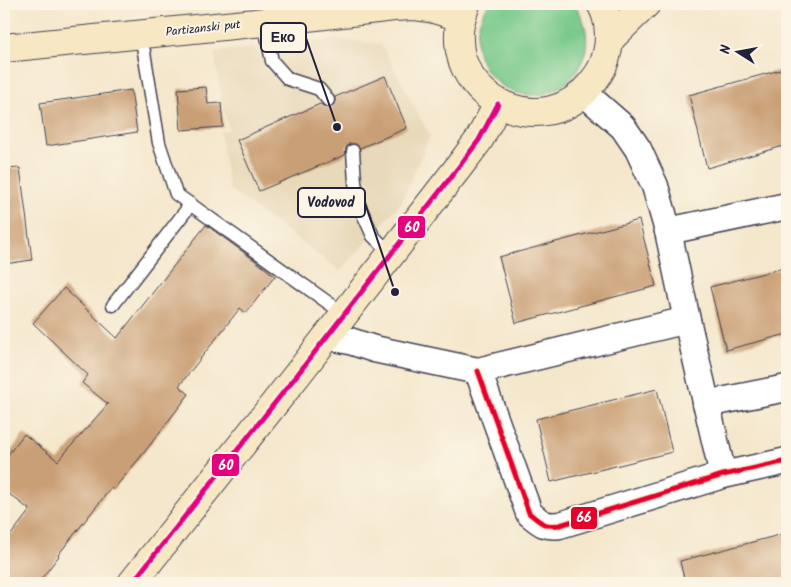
<svg xmlns="http://www.w3.org/2000/svg" width="791" height="587" viewBox="0 0 791 587" font-family="Kalam,sans-serif">
<style>
.built{fill:#e8d9ba}
.green{fill:#78c98a;stroke:#4d7662}
.building{fill:#c99f75}
.lines{fill:none;stroke-linecap:round;stroke-linejoin:round}
.lane-casing{stroke:#424051;stroke-width:15}
.street-casing{stroke:#424051;stroke-width:29}
.secondary-casing{stroke:#424051;stroke-width:30}
.lane{stroke:#fff;stroke-width:12}
.street{stroke:#fff;stroke-width:26}
.secondary{stroke:#f7e8c3;stroke-width:28}
.bus-1-casing{stroke:#fcf5e5;stroke-width:9}
.bus-2-casing{stroke:#fcf5e5;stroke-width:9}
.bus-1{stroke:#e4002b;stroke-width:5}
.bus-2{stroke:#e5007d;stroke-width:5}
.labels{text-anchor:middle;stroke-width:4;stroke-linejoin:round;paint-order:stroke}
.street-label{font-size:12px;fill:#22223b;stroke:#fcf5e5}
.leader{fill:none;stroke:#22223b;stroke-width:2}
.callout-dot{fill:#22223b;stroke:#fcf5e5;stroke-width:2}
.callout{fill:#fcf5e5;stroke:#22223b;stroke-width:2}
.callout-label{font-size:14px;text-anchor:middle;font-weight:bold;fill:#22223b}
.line-badge{stroke:#fcf5e5;stroke-width:2}
.badge-label{font-size:14px;text-anchor:middle;font-weight:bold;fill:#fff}
</style>
<rect width="100%" height="100%" fill="#fcf5e5"/>
<filter id="ink" filterUnits="userSpaceOnUse"><feTurbulence type="fractalNoise" baseFrequency=".02" numOctaves="2"/><feDisplacementMap in="SourceGraphic" scale="10" xChannelSelector="R" yChannelSelector="G"/><feConvolveMatrix kernelMatrix="1 2 1 2 8 2 1 2 1" color-interpolation-filters="sRGB"/></filter>
<filter id="wash" filterUnits="userSpaceOnUse"><feTurbulence type="fractalNoise" baseFrequency=".0096" numOctaves="4" result="noise"/><feDisplacementMap in="SourceGraphic" scale="20" xChannelSelector="R" yChannelSelector="G"/><feGaussianBlur stdDeviation="1.12" result="paint"/><feColorMatrix in="noise" values="0 0 0 0 0 0 0 0 0 0 0 0 0 0 0 0 0 1.4 0 .05"/><feComposite in="paint" operator="in"/></filter>
<g filter="url(#wash)">
<rect width="100%" height="100%" fill="#f4e7cc"/>
<polygon class="built" points="339,39 381,44 430,136 401,203 340,271 229,189 220,132 229,130 223,108 214,52"/>
<path class="green" d="M490,4H574C613,55 554,120 501,85C488,76 479,62 477,47C476,32 479,15 490,4Z"/>
<g id="blocks">
<g class="building">
<polygon points="787,68 787,145 707,168 689,95"/>
<polygon points="385,76 407,128 360,148 356,144 349,144 346,148 345,155 259,191 237,140 320,104 325,107 330,108 335,103 335,97"/>
<polygon points="206,87 208,104 221,103 223,127 181,130 178,89"/>
<polygon points="131,90 137,132 46,146 40,103"/>
<polygon points="20,168 32,260 4,264 4,169"/>
<polygon points="639,220 656,286 516,323 499,257"/>
<polygon points="206,225 257,262 275,276 246,313 240,308 179,386 189,394 143,454 113,490 111,488 58,555 59,556 38,583 4,583 4,544 30,510 4,490 4,460 24,434 58,461 108,404 82,383 88,375 33,323 64,288 117,338"/>
<polygon points="787,267 787,334 726,350 710,287"/>
<polygon points="657,389 672,452 551,482 536,419"/>
<polygon points="787,533 787,583 685,583 680,561"/>
</g>
</g>
</g>
<g filter="url(#ink)">
<use href="#blocks" fill-opacity="0" stroke="#424051" stroke-width="1"/>
<g class="lines">
<g class="lane-casing">
<g id="lane">
<polyline points="274,4 264,22 272,61 288,79 319,89 328,100"/>
<polyline points="141,34 159,143 176,194 344,314"/>
<polyline points="353,151 355,182 359,205 373,236 391,254"/>
<polyline points="113,305 191,204"/>
</g>
</g>
<g class="street-casing">
<g id="street">
<polyline points="584,93 623,127 638,149 655,186 668,231 687,320 723,475"/>
<polyline points="668,231 787,206"/>
<polyline points="327,336 350,341 374,349 478,371 687,320"/>
<path d="M478,371L529,513C541,523 544,527 560,525L723,475L787,461"/>
<polyline points="706,404 787,388"/>
</g>
</g>
<g class="secondary-casing">
<g id="secondary">
<path d="M466,4C463,13 459,23 459,33C455,103 545,141 590,85C596,78 601,72 604,63C611,45 611,21 601,4"/>
<polyline points="609,40 646,4"/>
<polyline points="4,48 264,22 394,7 414,6 434,9 461,17"/>
<polyline points="132,583 297,375 461,164 479,140 498,104"/>
</g>
</g>
<use href="#lane" class="lane"/>
<use href="#street" class="street"/>
<use href="#secondary" class="secondary"/>
<g class="bus-1-casing">
<path id="bus-1" d="M478,371L529,513C541,523 544,527 560,525L723,475L787,461"/>
</g>
<g class="bus-2-casing">
<polyline id="bus-2" points="132,583 297,375 461,164 479,140 498,104"/>
</g>
<use href="#bus-1" class="bus-1"/>
<use href="#bus-2" class="bus-2"/>
</g>
</g>
<g class="labels">
<g class="street-label">
<text transform="translate(203 28) rotate(-6)" y="4">Partizanski put</text>
</g>
</g>
<path class="leader" d="M337 127L306 38M395 292L365 203"/>
<g class="callout-dot">
<circle cx="337" cy="127" r="5"/>
<circle cx="395" cy="292" r="5"/>
</g>
<g class="callout">
<rect x="261" y="23" width="45" height="29" rx="5"/>
<rect x="298" y="188" width="67" height="29" rx="5"/>
</g>
<g class="callout-label">
<text x="283" y="42">Еко</text>
<text x="331" y="207">Vodovod</text>
</g>
<g class="line-badge">
<rect x="397" y="215" width="29" height="24" rx="5" fill="#e5007d"/>
<rect x="211" y="453" width="29" height="24" rx="5" fill="#e5007d"/>
<rect x="570" y="506" width="28" height="24" rx="5" fill="#e4002b"/>
</g>
<g class="badge-label">
<text x="412" y="232">60</text>
<text x="226" y="470">60</text>
<text x="584" y="522">66</text>
</g>
<rect width="791" height="587" fill="none" stroke="#fcf5e5" stroke-width="20"/>
<g transform="translate(738 52) rotate(281)" stroke="#fcf5e5" stroke-width="4" paint-order="stroke">
<path d="M0-4L9 19L0 12L-9 19Z" fill="#22223b"/>
<text y="-8" font-size="14" font-weight="bold" text-anchor="middle" fill="#22223b">N</text>
</g>
</svg>
